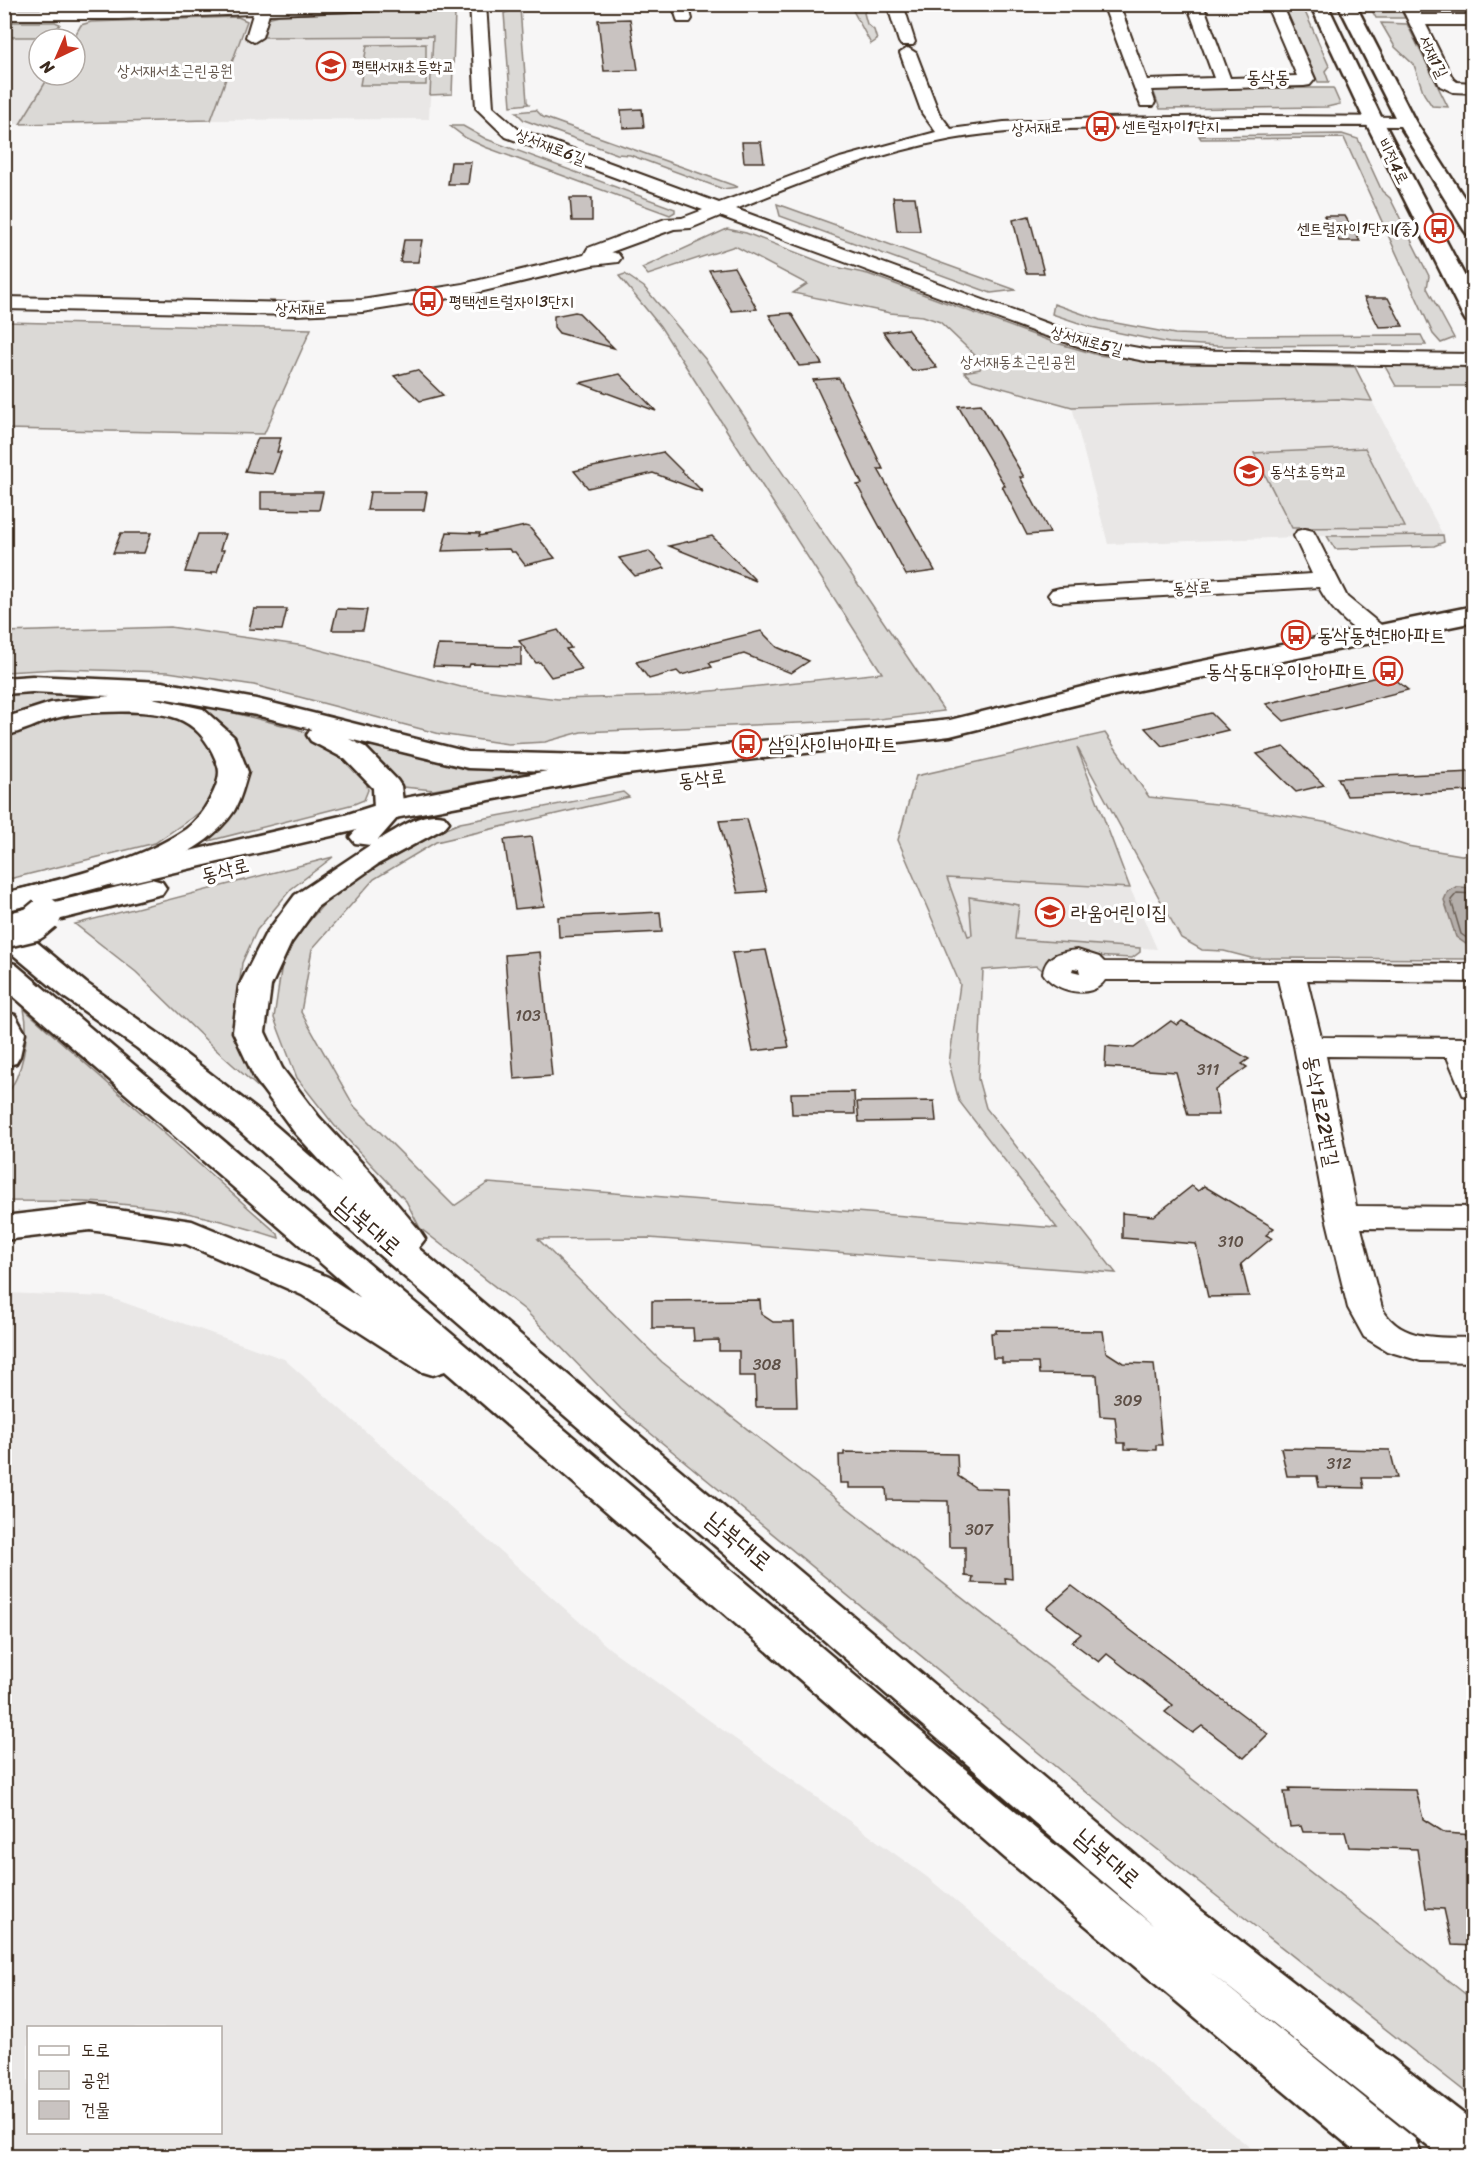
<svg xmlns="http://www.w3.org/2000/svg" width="1478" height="2161" viewBox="0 0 1478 2161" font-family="Sriracha,'Poor Story',sans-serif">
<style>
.built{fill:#e9e7e6;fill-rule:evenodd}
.green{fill:#dbd9d6;stroke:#8b827a;stroke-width:1.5}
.water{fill:#b4aeaa;stroke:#847972;stroke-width:1.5}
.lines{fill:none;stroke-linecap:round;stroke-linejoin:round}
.shore{stroke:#6b5f56;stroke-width:1.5}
.building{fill:#c9c3c1;stroke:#3b2a1e;stroke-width:1.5}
.minor-casing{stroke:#3b2a1e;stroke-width:4}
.major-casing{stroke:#3b2a1e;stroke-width:5}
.highway-casing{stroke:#3b2a1e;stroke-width:5}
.minor{fill:#fff;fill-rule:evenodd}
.major{fill:#fff;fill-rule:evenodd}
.highway{fill:#fff;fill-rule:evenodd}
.major-bridge-casing{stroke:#3b2a1e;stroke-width:38;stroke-linecap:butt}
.major-bridge{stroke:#fff;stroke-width:33}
.labels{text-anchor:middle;stroke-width:6;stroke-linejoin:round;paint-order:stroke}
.far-street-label{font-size:16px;fill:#3b2a1e;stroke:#fff}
.far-poi-label{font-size:16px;fill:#3b2a1e;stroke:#fff;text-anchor:start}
.far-park-label{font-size:16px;fill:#63564c;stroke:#fff}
.number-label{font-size:16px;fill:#5e5047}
.far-quarter-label{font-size:18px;fill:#3b2a1e;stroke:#fff}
.poi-label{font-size:20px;fill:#3b2a1e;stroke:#fff;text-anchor:start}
.street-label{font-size:20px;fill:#3b2a1e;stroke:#fff}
.near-street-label{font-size:24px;fill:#3b2a1e;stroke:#fff}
</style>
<rect width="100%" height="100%" fill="#f7f6f6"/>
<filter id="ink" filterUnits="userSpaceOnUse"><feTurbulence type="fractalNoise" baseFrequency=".0167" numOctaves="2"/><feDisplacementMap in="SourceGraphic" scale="12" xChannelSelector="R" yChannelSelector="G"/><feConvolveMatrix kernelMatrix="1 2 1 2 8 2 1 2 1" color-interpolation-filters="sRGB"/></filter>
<g filter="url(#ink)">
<g class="built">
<polygon points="433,36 429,119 211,120 241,37"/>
<polygon points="5,37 74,38 39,39 39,75 50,75 20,124 5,124"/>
<polygon points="1339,399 1372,401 1443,535 1327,536 1108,544 1072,407"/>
<polygon points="947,878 1130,888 1157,949 968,936"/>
<path d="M5,1293L108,1297L284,1359L609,1648L927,1877L1260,2156H5ZM28,2028H220V2132H28Z"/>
</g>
<g class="green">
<polygon points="850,5 869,5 864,13 867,24 874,30 877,40 871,44"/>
<polygon points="1284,5 1302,5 1329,66 1325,71 1329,82 1318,82"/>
<polygon points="1369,5 1398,5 1405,18 1376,18"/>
<polygon points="520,8 527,102 529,104 511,106 504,13"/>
<polygon points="447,9 455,13 452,94 430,95 433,36 264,37 267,18 279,15"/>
<polygon points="238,17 247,21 211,120 20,124 50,75 75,75 75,39 73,39 81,25 91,22"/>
<polygon points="5,22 55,22 60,24 52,37 5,37"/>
<polygon points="1381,23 1407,24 1448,107 1432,106 1424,94 1414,65 1395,47"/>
<polygon points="426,44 426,85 360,85 367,45"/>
<polygon points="1162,88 1333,88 1340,104 1327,107 1160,109 1153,90"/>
<polygon points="536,110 543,117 738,187 723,189 630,155 617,154 524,120 516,112"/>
<polygon points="450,126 463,126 486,139 675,209 675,212 670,215 485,147 466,138"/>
<polygon points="1342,134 1358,139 1382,191 1390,198 1429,276 1427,288 1454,338 1441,343 1433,334 1344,138 1201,139 1199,136"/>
<polygon points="777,204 786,207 1016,290 991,293 780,216"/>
<polygon points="727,229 746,233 831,266 868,274 1053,342 1098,355 1162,363 1355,367 1372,401 1339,399 1072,407 973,380 964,372 980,369 982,362 940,322 923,316 890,313 793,293 807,284 735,246 648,275 642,268"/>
<polygon points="625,274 644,287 706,360 944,711 871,720 581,732 545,742 508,744 440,734 254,685 168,672 58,669 5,672 5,632 170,627 305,646 461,687 558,699 664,696 882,673 660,326 619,276"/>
<polygon points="1054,304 1100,320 1175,334 1233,336 1421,335 1426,345 1218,346 1169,343 1091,327 1052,314"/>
<polygon points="5,322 311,329 264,434 5,429"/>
<polygon points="1382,361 1462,361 1473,386 1396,386"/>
<polygon points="1365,448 1405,527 1292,528 1254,453"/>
<polygon points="1443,535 1444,542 1434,546 1335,549 1327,536"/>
<path d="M4,692L142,694L210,707L298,729L340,751L365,775L368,790L364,800L354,804L181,848L242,762C239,752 236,737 228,729C196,696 99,695 56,702C39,705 21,715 5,721Z"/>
<path d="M119,707C176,716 194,714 223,768L203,810L155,843L5,880L4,736L48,718Z"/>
<polygon points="1105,733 1149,797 1226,805 1335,824 1407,846 1473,857 1473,888 1456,887 1470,947 1473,949 1473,959 1251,958 1224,951 1202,950 1181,938 1077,747 1130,888 947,878 968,936 972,935 969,897 1019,905 1015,939 1140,948 1140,952 1132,958 1070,955 1054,979 1037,966 983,970 978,1079 986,1108 1116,1273 649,1238 538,1239 662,1362 1473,2000 1473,2098 1124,1823 621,1409 525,1310 420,1228 406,1201 334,1125 297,1078 274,1018 284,950 337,889 445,829 460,823 623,792 629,797 436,842 374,879 312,949 301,1012 354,1106 454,1206 488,1183 1057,1228 959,1101 949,1063 960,984 898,840 916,776"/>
<polygon points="350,740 434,760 531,772 434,790 403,787 384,764"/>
<polygon points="333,857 291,889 257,930 242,963 238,997 242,1037 260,1089 214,1048 136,972 75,924"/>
<path d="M24,1009L278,1234L279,1238C244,1227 211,1217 176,1211C119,1201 61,1201 5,1201V1097C23,1074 30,1038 24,1009Z"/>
</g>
<polygon class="water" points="1456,887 1473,888 1473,949 1456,937 1444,900 1448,891"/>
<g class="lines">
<polyline class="shore" points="1474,894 1457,893 1451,900 1461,934 1474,943"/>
</g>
<g class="building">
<polygon points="630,19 638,70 604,71 598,20"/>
<polygon points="642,109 644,127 623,128 621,110"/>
<polygon points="742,142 761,142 764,162 744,162"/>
<polygon points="451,162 471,162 468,184 448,184"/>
<polygon points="893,197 915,197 920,231 897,231"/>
<polygon points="570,198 592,198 592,221 572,221"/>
<polygon points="1029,216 1044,273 1026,273 1013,220"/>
<polygon points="1324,216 1345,216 1360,241 1339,241"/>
<polygon points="404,240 422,240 418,262 400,262"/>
<polygon points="734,267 757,309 732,311 709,270"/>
<polygon points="1364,298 1388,298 1403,326 1379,327"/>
<polygon points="575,312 579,313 614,348 559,333 554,327 554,316"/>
<polygon points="791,313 822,364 799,366 769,315"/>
<polygon points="907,329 937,368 912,371 883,332"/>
<polygon points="417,370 443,395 420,401 394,376"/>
<polygon points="620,374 656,411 580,383"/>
<polygon points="839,378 883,469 878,469 935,571 906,575 857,485 862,484 813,380"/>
<polygon points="981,404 1024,477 1020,477 1050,533 1027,535 1002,486 1005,486 958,406"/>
<polygon points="258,438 281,438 277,452 281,452 273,474 245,471"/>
<polygon points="663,452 703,492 653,473 588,488 574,471"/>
<polygon points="261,492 323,492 319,510 261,509"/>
<polygon points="370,492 427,492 424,510 367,510"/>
<polygon points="525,526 529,527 555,558 525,565 515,552 511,552 509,549 442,551 447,532 480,533 479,536"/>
<polygon points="121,533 151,533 144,553 113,553"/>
<polygon points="198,534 225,534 220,550 224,550 217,572 212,572 212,574 185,572"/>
<polygon points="712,536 756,581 669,546"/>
<polygon points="649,551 665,568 635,576 619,558"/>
<polygon points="254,609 287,609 282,630 249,629"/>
<polygon points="337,609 367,610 363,630 332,630"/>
<polygon points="558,630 571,648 566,649 582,669 551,677 540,662 536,663 519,641"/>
<polygon points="761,631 777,647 809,661 791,673 744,654 709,663 712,667 681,675 677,671 649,679 636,662"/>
<polygon points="438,645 521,647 521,665 470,664 469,667 433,666"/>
<polygon points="1389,674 1408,690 1284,721 1266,704"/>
<polygon points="1211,713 1228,730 1162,746 1145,728"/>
<polygon points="1284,747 1324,785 1296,792 1257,754"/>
<polygon points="1473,772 1473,791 1347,796 1338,778"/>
<polygon points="747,819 767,891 738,893 719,821"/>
<polygon points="532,837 544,906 515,909 504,840"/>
<polygon points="660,912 662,932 559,937 558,917"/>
<polygon points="766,950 789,1047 753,1051 732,953"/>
<polygon points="540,952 552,1076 514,1079 505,955"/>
<polygon points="1171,1021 1177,1025 1182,1021 1249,1059 1242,1064 1247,1067 1215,1090 1219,1115 1188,1115 1176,1072 1105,1067 1106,1046 1134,1048"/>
<polygon points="854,1092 855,1114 792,1114 791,1093"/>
<polygon points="934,1101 936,1121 859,1122 857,1102"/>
<polygon points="1192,1186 1198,1191 1204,1186 1274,1228 1266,1235 1272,1238 1241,1264 1249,1296 1208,1297 1196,1244 1122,1238 1122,1213 1154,1216"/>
<polygon points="760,1300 761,1314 773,1322 794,1322 797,1407 756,1407 755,1376 739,1376 739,1351 719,1351 719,1340 694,1341 693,1328 652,1328 652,1301"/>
<polygon points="996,1330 1103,1331 1106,1352 1123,1363 1154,1364 1162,1445 1156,1445 1156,1450 1125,1449 1125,1443 1118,1443 1115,1417 1100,1416 1097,1375 1039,1374 1038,1363 1002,1363 1002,1358 993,1358 991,1333 996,1333"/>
<polygon points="1281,1448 1390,1450 1397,1478 1362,1478 1364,1488 1319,1487 1317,1476 1287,1476"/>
<polygon points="844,1452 957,1454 958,1476 976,1488 1008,1489 1012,1579 1005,1578 1006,1584 972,1583 973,1577 965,1576 965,1547 949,1547 948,1501 887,1500 886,1488 849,1488 849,1483 840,1483 839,1455 844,1455"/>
<polygon points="1072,1586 1268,1734 1244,1758 1202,1726 1193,1733 1165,1712 1173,1705 1107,1654 1099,1662 1072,1642 1081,1634 1047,1608"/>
<polygon points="1289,1788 1416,1790 1423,1819 1445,1833 1473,1835 1473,1946 1452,1945 1444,1909 1426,1908 1417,1849 1349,1847 1345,1832 1303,1832 1301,1826 1290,1827 1284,1792 1290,1792"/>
</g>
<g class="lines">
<g class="minor-casing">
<g id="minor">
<polygon points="256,4 414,4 407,9 269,14 262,37 254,42 246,37 253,14 119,19 4,19 4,9 119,9"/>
<path d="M470,4H486L493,107L518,129L719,203L840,158L936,132L922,113L900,53L908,48L916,53L939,113L951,129L1004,122L1101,118L1253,116L1412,117L1415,121L1412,125L1406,126C1311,126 1215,125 1120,128C1064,129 1007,129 952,139C877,153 806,180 736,209L1054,326L1105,342L1150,350L1474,354V366L1150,362L1094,351L1040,334L720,216L691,228L674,229L611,252L618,254L621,258L618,262L592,265L463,296L362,312L296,315L4,309V297L296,303L362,300L463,284L584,255L588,248L665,219L682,218L703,210L506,137L476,108Z"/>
<polygon points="672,4 688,4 692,19 690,22 678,22"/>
<polygon points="887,4 903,4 915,42 913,45 901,45 899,42"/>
<polygon points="1103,4 1119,4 1147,80 1214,78 1187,4 1203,4 1230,78 1297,76 1266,4 1282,4 1315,79 1310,85 1304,86 1151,90 1155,102 1153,106 1141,106"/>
<polygon points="1400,4 1416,4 1421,15 1474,15 1474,25 1426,25 1453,79 1457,82 1474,83 1474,93 1453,92 1440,86"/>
<path d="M1305,529L1313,531L1316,536L1347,597L1386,629L1389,634L1386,639C1362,645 1328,607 1319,587L1060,602L1052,600L1048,595L1052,590L1060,588L1312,574L1294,536L1297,531Z"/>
<path d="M1077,950L1099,957L1104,962L1474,964V982L1307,980L1321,1037L1474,1038V1098L1463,1095L1447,1057L1326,1056L1356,1206L1474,1207V1229L1361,1228L1382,1308C1400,1342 1440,1337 1474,1338V1362L1421,1361L1387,1351L1364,1337L1348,1308L1326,1217L1294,1046L1278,980H1105C1091,1001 1054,991 1043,973C1046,954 1061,952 1077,950ZM1073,968L1079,969L1080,973L1072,971Z"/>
</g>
</g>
<g class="major-casing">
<g id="major">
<polygon points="1310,4 1327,4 1383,121 1474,294 1474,322 1466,321 1463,316 1365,121"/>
<polygon points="1338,4 1355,4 1415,121 1474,213 1474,236 1467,234 1464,230 1397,121"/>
<polygon points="1474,606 1474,622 1115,695 950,736 627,774 395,818 353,831 114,886 103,883 99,877 103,871 345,815 389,801 627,756 950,720 1114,679"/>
<polygon points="151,879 162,882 166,888 162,894 45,923 34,921 30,914 34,907"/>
<polygon points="55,881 66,884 70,890 66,896 4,911 4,893"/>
</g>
</g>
<g class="highway-casing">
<g id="highway">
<path d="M32,676L162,682L256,699L468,752L627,756L637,759L641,765L637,771L627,774L468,768L349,739L365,747L397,780L401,786L404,810L378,840C398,830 421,810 444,816L449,822L444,828L378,864L317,907L291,943L271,986L265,1032L282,1068L319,1117L370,1172L419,1230L425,1239L418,1248L1198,1908L1474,2122V2156H1440L1208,1971L1415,2139L1422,2156H1361L1005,1858L445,1371L433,1375L420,1371L302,1295L186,1244L90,1230L4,1240V1216L90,1206L192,1221L328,1277L361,1298L4,988V961L15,964L1037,1830L1154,1926L332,1214L236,1128L137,1048L64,997L4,947V922L15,924L86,983L159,1034L260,1112L341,1183L295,1133L255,1079L233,1032L239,986L265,935L295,895L370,845L355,843L350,837L374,809L373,788L345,759L311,741L307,735L311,729L256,715L162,698H152L203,709L234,737L248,772C244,784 241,799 234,811C197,868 89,891 26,906L15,903L11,897L15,891C69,877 140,861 186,829C200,819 224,783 218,766C212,748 201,730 183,721C156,707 85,711 56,718C39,723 22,732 4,736V718L51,703L110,696L32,692L4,694V678Z"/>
<polygon points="4,1012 15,1015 25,1033 20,1056 16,1063 4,1066"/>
</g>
</g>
<use href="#minor" class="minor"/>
<use href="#major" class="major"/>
<use href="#highway" class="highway"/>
<g class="major-bridge-casing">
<polyline id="major-bridge" points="4,931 33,924 45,914"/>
</g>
<use href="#major-bridge" class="major-bridge"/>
</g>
</g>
<defs>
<g id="school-ring" transform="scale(1.5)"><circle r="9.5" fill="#fff" stroke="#c8321e" stroke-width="1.5"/><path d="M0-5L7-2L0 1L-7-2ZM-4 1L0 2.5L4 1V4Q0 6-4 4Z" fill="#c8321e"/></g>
<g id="bus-ring" transform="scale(1.5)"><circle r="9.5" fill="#fff" stroke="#c8321e" stroke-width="1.5"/><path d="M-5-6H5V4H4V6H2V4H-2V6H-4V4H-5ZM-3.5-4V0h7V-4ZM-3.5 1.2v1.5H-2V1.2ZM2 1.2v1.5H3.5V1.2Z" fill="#c8321e"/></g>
</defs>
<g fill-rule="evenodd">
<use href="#school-ring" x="331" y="66"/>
<use href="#bus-ring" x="1101" y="126"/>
<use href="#bus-ring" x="1439" y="228"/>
<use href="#bus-ring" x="428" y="301"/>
<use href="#school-ring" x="1249" y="471"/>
<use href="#bus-ring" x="1296" y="635"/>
<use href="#bus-ring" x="1388" y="671"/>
<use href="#bus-ring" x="747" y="744"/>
<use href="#school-ring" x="1050" y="912"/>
</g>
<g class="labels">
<g class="far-street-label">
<text transform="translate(1434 56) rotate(64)" y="6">서재1길</text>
<text transform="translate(1037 127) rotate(-4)" y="6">상서재로</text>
<text transform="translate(551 146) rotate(21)" y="6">상서재로6길</text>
<text transform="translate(1394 161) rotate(63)" y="6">비전4로</text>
<text transform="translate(301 308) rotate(-1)" y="6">상서재로</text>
<text transform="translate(1087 340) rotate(15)" y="6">상서재로5길</text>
<text transform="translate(1192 587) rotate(-3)" y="6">동삭로</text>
</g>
<g class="far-poi-label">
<text x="352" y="72">평택서재초등학교</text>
<text x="1122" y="132">센트럴자이1단지</text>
<text x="1418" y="234" text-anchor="end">센트럴자이1단지(중)</text>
<text x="449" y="307">평택센트럴자이3단지</text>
<text x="1270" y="477">동삭초등학교</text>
</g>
<g class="far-park-label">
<text x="175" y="76">상서재서초근린공원</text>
<text x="1018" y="367">상서재동초근린공원</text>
</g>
<g class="number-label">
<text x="528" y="1021">103</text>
<text x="1208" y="1075">311</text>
<text x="1231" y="1247">310</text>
<text x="767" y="1370">308</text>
<text x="1128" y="1406">309</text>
<text x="1339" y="1469">312</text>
<text x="979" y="1535">307</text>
</g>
<g class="far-quarter-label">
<text x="1268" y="83">동삭동</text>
</g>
<g class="poi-label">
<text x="1317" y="642">동삭동현대아파트</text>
<text x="1367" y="678" text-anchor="end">동삭동대우이안아파트</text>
<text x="768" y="751">삼익사이버아파트</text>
<text x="1071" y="919">라움어린이집</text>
</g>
<g class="street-label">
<text transform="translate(702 778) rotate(-7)" y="7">동삭로</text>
<text transform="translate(225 870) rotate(-14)" y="7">동삭로</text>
<text transform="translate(1322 1111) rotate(79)" y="7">동삭1로22번길</text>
</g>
<g class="near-street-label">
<text transform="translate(369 1226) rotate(41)" y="8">남북대로</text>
<text transform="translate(739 1541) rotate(40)" y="8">남북대로</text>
<text transform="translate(1108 1858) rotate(41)" y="8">남북대로</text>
</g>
</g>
<rect width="1478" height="2161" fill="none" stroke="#fff" stroke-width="24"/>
<rect x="12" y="12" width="1454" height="2137" fill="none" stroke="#3b2a1e" stroke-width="2" filter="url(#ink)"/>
<rect x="27" y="2026" width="195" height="108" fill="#ffffff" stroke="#b1aaa5" stroke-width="1.5"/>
<rect x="39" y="2046" width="30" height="9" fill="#ffffff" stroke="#b1aaa5" stroke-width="1.5"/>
<text x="81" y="2056" font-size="18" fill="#3b2a1e">도로</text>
<rect x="39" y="2071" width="30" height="18" fill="#dbd9d6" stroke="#b1aaa5" stroke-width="1.5"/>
<text x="81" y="2086" font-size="18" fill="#3b2a1e">공원</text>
<rect x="39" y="2101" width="30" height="18" fill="#c9c3c1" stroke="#b1aaa5" stroke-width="1.5"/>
<text x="81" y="2116" font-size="18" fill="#3b2a1e">건물</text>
<g transform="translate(57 57) rotate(224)"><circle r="28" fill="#ffffff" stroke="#b1aaa5" stroke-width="1.5"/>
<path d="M0-4.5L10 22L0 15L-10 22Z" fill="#c8321e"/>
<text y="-9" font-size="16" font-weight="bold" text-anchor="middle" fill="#3b2a1e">N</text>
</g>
</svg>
